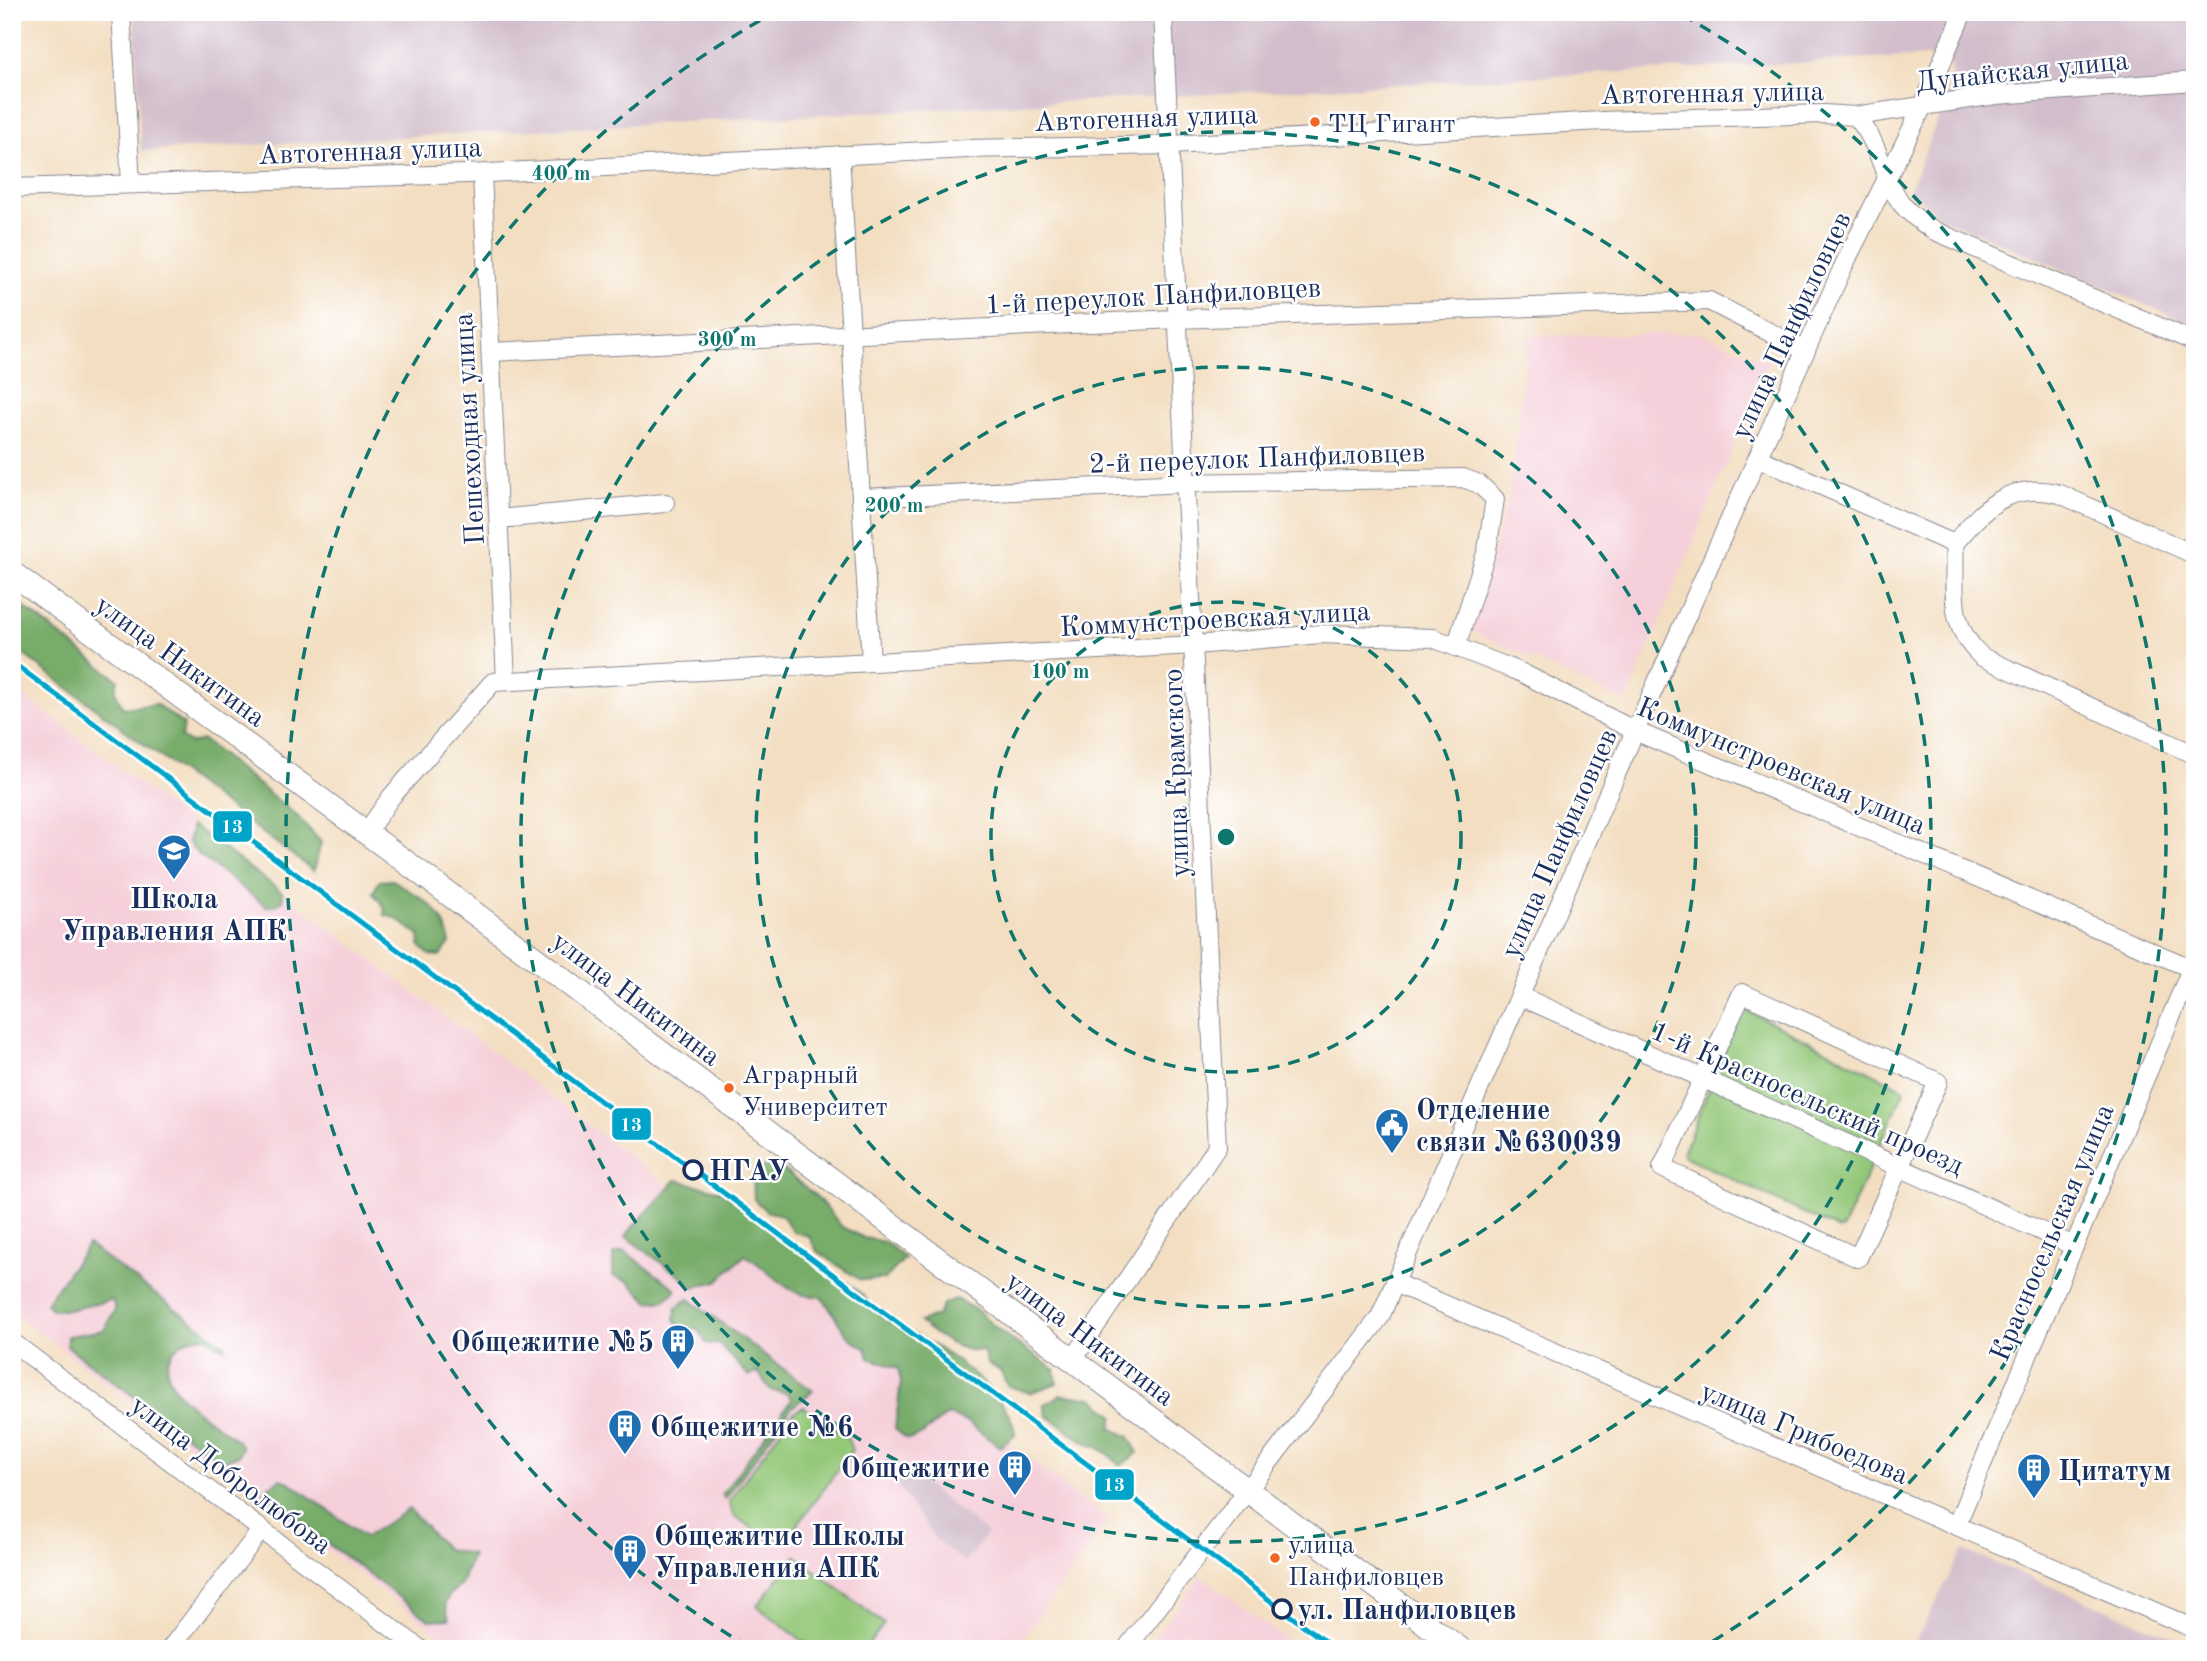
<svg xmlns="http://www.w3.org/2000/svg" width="2207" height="1661" viewBox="0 0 2207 1661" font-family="'Old Standard TT',serif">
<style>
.built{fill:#f5cfd9}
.industrial{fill:#d1bdcb}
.green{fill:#94c879;stroke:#587c6c;stroke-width:2}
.forest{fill:#77ac69;stroke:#496e64;stroke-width:2}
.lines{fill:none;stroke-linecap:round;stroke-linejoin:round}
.minor-casing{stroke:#878690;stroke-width:20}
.major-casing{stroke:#878690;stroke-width:25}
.minor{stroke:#fff;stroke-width:18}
.major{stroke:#fff;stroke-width:23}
.tram-1-casing{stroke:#fff;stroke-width:10}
.tram-1{stroke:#01a3c8;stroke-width:5}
.ring{fill:none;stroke:#0f766e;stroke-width:3.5;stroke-dasharray:12 9}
.bus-dot{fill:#f26522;stroke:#fff;stroke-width:2.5}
.stop-dot{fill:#fff;stroke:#1b2f5e;stroke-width:3.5}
.labels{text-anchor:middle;stroke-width:5;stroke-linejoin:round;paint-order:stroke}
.bus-label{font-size:26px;fill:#1b2f5e;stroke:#fff;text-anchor:start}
.street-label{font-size:28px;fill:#1b2f5e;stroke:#fff}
.poi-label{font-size:28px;font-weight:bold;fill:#1b2f5e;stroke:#fff;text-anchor:start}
.stop-label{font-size:28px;font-weight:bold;fill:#1b2f5e;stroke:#fff;text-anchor:start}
.centre{fill:#0f766e;stroke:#fff;stroke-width:3.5}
.ring-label{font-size:21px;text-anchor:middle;font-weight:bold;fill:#0f766e;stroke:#fff;stroke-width:5;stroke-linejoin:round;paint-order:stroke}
.line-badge{stroke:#fff;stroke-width:2.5}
.badge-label{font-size:19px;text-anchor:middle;font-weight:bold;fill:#fff}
</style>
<rect width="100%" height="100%" fill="#fff"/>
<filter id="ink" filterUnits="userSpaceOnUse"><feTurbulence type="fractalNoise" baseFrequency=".0143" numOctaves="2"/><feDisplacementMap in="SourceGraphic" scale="14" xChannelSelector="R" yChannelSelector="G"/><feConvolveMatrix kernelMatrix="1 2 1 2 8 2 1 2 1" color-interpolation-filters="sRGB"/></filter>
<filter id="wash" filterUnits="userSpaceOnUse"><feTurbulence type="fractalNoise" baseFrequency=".00686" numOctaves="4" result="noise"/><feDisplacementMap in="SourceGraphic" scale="28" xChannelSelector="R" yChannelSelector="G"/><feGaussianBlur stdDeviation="1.57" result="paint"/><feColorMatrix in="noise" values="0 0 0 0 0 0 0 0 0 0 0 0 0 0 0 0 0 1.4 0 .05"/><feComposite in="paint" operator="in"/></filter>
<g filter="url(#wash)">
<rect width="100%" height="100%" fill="#f3dec1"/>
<g class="built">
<polygon points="1700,333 1769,362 1626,702 1472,631 1510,491 1528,336"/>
<polygon points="12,687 1109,1520 1015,1649 458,1649 12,1312"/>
<polygon points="1201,1576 1299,1649 1145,1649"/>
</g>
<g class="industrial">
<polygon points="134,12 2195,12 2195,326 1940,217 1909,191 1953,81 1950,63 1926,56 141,151"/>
<polygon points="888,1455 987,1533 965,1563 935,1539 883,1465"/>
<polygon points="1963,1550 2195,1646 2195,1649 1911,1649"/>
</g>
<g class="green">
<polygon points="1742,1008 1905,1089 1843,1228 1839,1230 1682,1155"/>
<polygon points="803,1407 847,1437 852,1450 787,1539 774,1543 733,1515 729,1501 794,1412"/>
<polygon points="796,1556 884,1624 865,1649 813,1649 757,1606"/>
</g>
<g class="forest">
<polygon points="12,598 118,680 115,691 123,708 156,704 184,725 181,737 190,743 203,740 297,816 321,842 314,871 12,646"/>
<polygon points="192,825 283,893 283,901 274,906 266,906 198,854 188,842"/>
<path d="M393,880C422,900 444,906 450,943L440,956L429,955L420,946L419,935L395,918L385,915L384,906L373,893L379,881Z"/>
<polygon points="767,1165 786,1172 817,1197 842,1227 864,1238 885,1242 905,1258 885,1279 860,1280 817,1251 809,1236 793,1232 782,1215 766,1211 754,1199 753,1173"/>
<path d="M676,1180L721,1191L863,1295C878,1319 900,1326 923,1339C954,1357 1013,1398 1015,1435L1000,1447L967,1422L949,1415C932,1422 925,1438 907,1439L895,1429L901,1382L898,1368L869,1358L866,1348C835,1333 840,1313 819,1296C788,1299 770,1269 745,1255L717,1281L695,1287L625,1236Z"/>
<path d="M88,1245L226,1346L224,1349L205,1337C193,1336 184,1340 176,1348C142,1382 214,1422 237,1440L242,1447L239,1455L221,1462L67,1346V1336L104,1330L115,1309L112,1300L69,1310H52L46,1303Z"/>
<polygon points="624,1251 675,1288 675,1291 665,1300 649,1302 628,1281 613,1276 613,1254"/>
<polygon points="689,1299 813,1391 792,1407 725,1499 722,1494 792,1399 786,1393 770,1390 758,1372 749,1376 720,1345 706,1343 698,1328 684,1329 675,1320 676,1307"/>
<path d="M956,1299L978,1311L998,1330L1055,1370L1057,1383L1030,1393L1008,1386L1000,1371L987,1363L983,1350C962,1354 936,1336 920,1322L938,1315L943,1304Z"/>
<path d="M1061,1395L1093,1398L1114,1416L1111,1428L1129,1437L1138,1453L1120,1466C1105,1449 1103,1451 1084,1441C1070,1434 1061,1423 1047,1416L1044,1404Z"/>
<polygon points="280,1479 289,1482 365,1537 409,1509 446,1549 472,1554 461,1585 450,1594 445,1604 449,1619 429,1620 265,1496 264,1490"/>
</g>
</g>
<g filter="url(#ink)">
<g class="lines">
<g class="minor-casing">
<g id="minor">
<polyline points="121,12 131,184"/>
<polyline points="1855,116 1996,95 2195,81"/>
<polyline points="840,155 871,662"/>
<polyline points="482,174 506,681"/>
<path d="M12,188L467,174L968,149L1170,145L1602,121L1823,114L1855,116C1880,141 1881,176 1901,203C1910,215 1922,223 1935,231L2195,342"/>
<polyline points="491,352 1176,319 1709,301 1806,351"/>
<path d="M1758,458L1954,544C1957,589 1945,623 1982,657L2195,755"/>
<polyline points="861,498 1186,483 1463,478 1479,484 1495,499 1487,550 1456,647"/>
<polyline points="499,519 665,503"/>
<path d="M1954,544C1984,508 2008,481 2060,494L2195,555"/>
<polyline points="366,833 391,797 493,682 1195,645 1321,634 1433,638 1520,672 1635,731 2195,970"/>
<polygon points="1742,993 1938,1082 1858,1258 1662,1168"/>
<polyline points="1520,996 2074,1246"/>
<polyline points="1395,1283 2195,1629"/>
<polyline points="12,1342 420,1649"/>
<polyline points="1072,1361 1217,1147 1163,12"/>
<polyline points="1956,1526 2195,960"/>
<polyline points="170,1649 262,1529"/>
<polyline points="1126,1649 1380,1317 1635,731 1844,265 1923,106 1963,12"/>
</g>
</g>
<g class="major-casing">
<polyline id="major" points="12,573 383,845 1460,1649"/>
</g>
<use href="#minor" class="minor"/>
<use href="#major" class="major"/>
<g class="tram-1-casing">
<polyline id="tram-1" points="12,662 1335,1649"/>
</g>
<use href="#tram-1" class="tram-1"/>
</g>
</g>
<g class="ring">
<circle cx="1226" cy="837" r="235"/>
<circle cx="1226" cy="837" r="470"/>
<circle cx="1226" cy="837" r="705"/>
<path d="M749 1647A940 940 0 0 1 770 15M1682 15A940 940 0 0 1 1703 1647"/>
</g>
<defs>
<g id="school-pin" transform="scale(1.75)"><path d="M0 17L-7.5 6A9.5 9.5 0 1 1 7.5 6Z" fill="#1f6fb2" stroke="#fff"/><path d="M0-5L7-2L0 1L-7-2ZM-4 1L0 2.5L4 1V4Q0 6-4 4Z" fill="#fff"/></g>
<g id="civic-pin" transform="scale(1.75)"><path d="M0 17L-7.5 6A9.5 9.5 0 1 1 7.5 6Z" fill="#1f6fb2" stroke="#fff"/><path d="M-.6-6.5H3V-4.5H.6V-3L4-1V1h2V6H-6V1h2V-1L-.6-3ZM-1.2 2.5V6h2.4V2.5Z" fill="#fff"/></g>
<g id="building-pin" transform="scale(1.75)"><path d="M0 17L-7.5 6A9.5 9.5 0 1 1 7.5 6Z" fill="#1f6fb2" stroke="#fff"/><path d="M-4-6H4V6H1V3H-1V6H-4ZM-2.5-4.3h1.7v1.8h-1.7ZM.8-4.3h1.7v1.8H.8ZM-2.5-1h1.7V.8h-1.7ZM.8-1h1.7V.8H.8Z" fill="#fff"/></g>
</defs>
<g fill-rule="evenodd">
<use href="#school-pin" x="174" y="851"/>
<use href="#civic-pin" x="1392" y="1125"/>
<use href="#building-pin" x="678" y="1341"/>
<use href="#building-pin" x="625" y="1426"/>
<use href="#building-pin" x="1015" y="1467"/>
<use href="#building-pin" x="2034" y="1470"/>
<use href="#building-pin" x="630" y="1551"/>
</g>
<g class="bus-dot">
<circle cx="1315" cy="122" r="6"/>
<circle cx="729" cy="1088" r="6"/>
<circle cx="1275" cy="1558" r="6"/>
</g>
<g class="stop-dot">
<circle cx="693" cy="1170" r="9"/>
<circle cx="1282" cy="1609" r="9"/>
</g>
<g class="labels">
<g class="bus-label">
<text x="1328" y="132">ТЦ Гигант</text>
<text x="742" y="1083">Аграрный<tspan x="742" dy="32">Университет</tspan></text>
<text x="1288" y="1553">улица<tspan x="1288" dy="32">Панфиловцев</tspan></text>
</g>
<g class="street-label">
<text transform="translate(2022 70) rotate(-6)" y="10">Дунайская улица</text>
<text transform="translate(1712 92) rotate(-1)" y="10">Автогенная улица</text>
<text transform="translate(1146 117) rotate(-2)" y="10">Автогенная улица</text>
<text transform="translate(370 150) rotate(-2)" y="10">Автогенная улица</text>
<text transform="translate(1153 295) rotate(-3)" y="10">1-й переулок Панфиловцев</text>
<text transform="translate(1790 325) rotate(-65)" y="10">улица Панфиловцев</text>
<text transform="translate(468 429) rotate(-93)" y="10">Пешеходная улица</text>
<text transform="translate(1257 457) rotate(-2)" y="10">2-й переулок Панфиловцев</text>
<text transform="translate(1215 618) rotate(-3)" y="10">Коммунстроевская улица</text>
<text transform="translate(181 660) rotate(36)" y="10">улица Никитина</text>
<text transform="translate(1782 765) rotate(23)" y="10">Коммунстроевская улица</text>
<text transform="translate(1175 773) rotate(-92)" y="10">улица Крамского</text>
<text transform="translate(1558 843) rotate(-66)" y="10">улица Панфиловцев</text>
<text transform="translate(637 998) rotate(37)" y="10">улица Никитина</text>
<text transform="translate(1808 1097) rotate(24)" y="10">1-й Красносельский проезд</text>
<text transform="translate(2051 1232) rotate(-67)" y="10">Красносельская улица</text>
<text transform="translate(1091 1338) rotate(37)" y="10">улица Никитина</text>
<text transform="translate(1805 1432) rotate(23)" y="10">улица Грибоедова</text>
<text transform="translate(232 1474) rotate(37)" y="10">улица Добролюбова</text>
</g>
<g class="poi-label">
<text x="174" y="908" text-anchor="middle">Школа<tspan x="174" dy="32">Управления АПК</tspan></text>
<text x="1416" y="1119">Отделение<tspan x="1416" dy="32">связи №630039</tspan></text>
<text x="654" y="1351" text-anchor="end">Общежитие №5</text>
<text x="650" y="1436">Общежитие №6</text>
<text x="990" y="1477" text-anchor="end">Общежитие</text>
<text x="2058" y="1480">Цитатум</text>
<text x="654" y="1545">Общежитие Школы<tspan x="654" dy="32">Управления АПК</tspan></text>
</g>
<g class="stop-label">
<text x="709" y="1180">НГАУ</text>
<text x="1298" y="1619">ул. Панфиловцев</text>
</g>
</g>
<circle cx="1226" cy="837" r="10" class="centre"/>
<g class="ring-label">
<text x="561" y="180">400 m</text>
<text x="727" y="346">300 m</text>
<text x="894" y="512">200 m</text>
<text x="1060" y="678">100 m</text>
</g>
<g class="line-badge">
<rect x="212" y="810" width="41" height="33" rx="7" fill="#01a3c8"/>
<rect x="611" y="1107" width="41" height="34" rx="7" fill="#01a3c8"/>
<rect x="1094" y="1468" width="41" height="33" rx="7" fill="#01a3c8"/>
</g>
<g class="badge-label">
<text x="232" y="833">13</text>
<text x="631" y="1131">13</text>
<text x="1114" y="1491">13</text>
</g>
<rect width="2207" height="1661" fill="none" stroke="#fff" stroke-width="42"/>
</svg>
